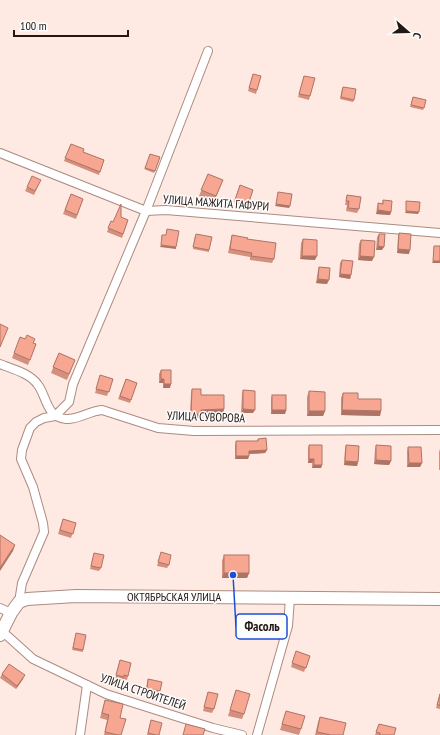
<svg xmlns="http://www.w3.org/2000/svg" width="440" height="735" viewBox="0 0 440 735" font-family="'PT Sans Narrow',sans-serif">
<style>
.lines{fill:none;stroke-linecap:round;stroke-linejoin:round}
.street-casing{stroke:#ab8c81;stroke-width:10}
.secondary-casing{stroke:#ab8c81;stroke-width:14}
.street{stroke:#fff;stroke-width:8}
.secondary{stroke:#fff;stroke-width:12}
.wall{fill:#d48f7d}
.shaded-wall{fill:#ad7466}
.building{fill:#f7a691;stroke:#ad7466}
.labels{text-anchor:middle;stroke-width:3;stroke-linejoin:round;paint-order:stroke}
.street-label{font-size:12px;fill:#221712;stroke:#fcfcfc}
.leader{fill:none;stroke:#1d4ed8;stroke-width:1.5}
.callout-dot{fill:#1d4ed8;stroke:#fcfcfc;stroke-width:1.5}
.callout{fill:#fcfcfc;stroke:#1d4ed8;stroke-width:1.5}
.callout-label{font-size:13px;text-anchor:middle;font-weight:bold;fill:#221712}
</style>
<rect width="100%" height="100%" fill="#feeae2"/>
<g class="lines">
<g class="street-casing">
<g id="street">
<polyline points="0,153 146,211 166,210 440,233"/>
<path d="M0,364C12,369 30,373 38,385C47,397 46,417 66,419C78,420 89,411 102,410L158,428L194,431L440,430"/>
<polyline points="19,602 22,583 44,532 43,523 33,487 21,459 22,450 30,428 36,422 44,418 55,416 69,402 73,384 146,211 208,51"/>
<polyline points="0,608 11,613"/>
<polyline points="3,632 33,659 106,694 213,728 242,735"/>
<polyline points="80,735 87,685"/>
<polyline points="257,735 288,626 290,598"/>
</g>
</g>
<g class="secondary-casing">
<polyline id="secondary" points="0,635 11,613 19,602 27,599 76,596 440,599"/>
</g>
<use href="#street" class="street"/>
<use href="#secondary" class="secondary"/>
</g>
<g class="wall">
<polygon points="253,74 257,90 256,94 248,91"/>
<polygon points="304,76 310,96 309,100 298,97"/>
<polygon points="342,89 354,100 353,102 340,99"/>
<polygon points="413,97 426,100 423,110 410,107"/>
<polygon points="71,144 83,152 104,160 99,175 64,161"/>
<polygon points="160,157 154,173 144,169 145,168"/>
<polygon points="208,174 223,180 214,202 199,196"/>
<polygon points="39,184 34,195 25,191 27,187"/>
<polygon points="240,185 248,205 248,207 234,202"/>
<polygon points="71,194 83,199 76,219 63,214"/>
<polygon points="347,195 359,209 357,213 346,211 347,205 345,205"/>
<polygon points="383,200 391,212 390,215 376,214 377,207 378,203 382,204"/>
<polygon points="121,217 128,220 122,238 107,232 111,221 113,222"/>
<polygon points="399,233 409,254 397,253 398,237"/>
<polygon points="379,234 382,250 376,250 377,237"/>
<polygon points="232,235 247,239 274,259 272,263 250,260 250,257 228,253 231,239"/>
<polygon points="195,236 209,250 209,252 193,249"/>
<polygon points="303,239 315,260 300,259 301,243"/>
<polygon points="361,240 372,261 358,260 359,244"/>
<polygon points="342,260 351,275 350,279 339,277 340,263"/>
<polygon points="319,267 327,284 316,283 318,270"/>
<polygon points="25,339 35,339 33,343 36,344 28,365 12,358 14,353"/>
<polygon points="59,353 75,360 67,380 51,373"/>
<polygon points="161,370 170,388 163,388 163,383 159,383 159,374"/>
<polygon points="99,379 113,379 107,396 95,393"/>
<polygon points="126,379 137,383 130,403 118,399"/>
<polygon points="192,389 224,409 223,413 201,414 199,418 190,417 191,393"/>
<polygon points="243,390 253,413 241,413 242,394"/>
<polygon points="309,391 325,411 323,416 307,416 307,397"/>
<polygon points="343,393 358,399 381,411 380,416 341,415 341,398"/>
<polygon points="272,395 286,410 285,414 271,414 271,399"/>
<polygon points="258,439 267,450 265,453 249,454 248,459 235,459 235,445 236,441 257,441"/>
<polygon points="309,445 322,465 321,468 312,468 312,463 308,463 308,449"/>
<polygon points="346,445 358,462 357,466 344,465 345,449"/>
<polygon points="376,445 391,461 389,465 374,464 375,449"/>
<polygon points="408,447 422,463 420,467 407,467 407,451"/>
<polygon points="440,449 440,470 439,470 439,452"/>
<polygon points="63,519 76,523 71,538 58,534"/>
<polygon points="161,552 169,565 167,568 157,566"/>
<polygon points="94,553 101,568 99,571 90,569"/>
<polygon points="224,555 249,573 247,578 222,578 222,561"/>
<polygon points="76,633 83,650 83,652 72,650"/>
<polygon points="296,651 310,656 304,672 291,667"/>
<polygon points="120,660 128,676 127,680 123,679 123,681 115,679"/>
<polygon points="2,674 23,679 16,689 0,678"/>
<polygon points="148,679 160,691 159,695 145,692"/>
<polygon points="236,690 244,714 242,719 228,716"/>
<polygon points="208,692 214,709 212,713 203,711"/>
<polygon points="440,693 440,709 436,708"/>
<polygon points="105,700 120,718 121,735 104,735 107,720 100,718"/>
<polygon points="286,711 301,729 299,735 280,730"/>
<polygon points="320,717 343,735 315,735 318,722"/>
<polygon points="151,720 159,735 147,735"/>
<polygon points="379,724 394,735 375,735"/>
</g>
<g class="shaded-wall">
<polygon points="276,204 290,206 289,208 275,206"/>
<polygon points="378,210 391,212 390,215 376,214"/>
<polygon points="406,211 419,212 418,214 405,213"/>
<polygon points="161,245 176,247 176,249 160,247"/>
<polygon points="378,246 384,247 382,250 376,250"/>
<polygon points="398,249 410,250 409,254 397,253"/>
<polygon points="302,256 317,256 315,260 300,259"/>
<polygon points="360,256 374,257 372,261 358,260"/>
<polygon points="433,261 440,261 440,263 432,263"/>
<polygon points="340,274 351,275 350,279 339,277"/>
<polygon points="318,279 329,280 327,284 316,283"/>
<polygon points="161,379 164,379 163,383 159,383"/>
<polygon points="164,384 171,384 170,388 163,388"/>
<polygon points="224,409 223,413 199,414 201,410"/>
<polygon points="243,409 255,410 253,413 241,413"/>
<polygon points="272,410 286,410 285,414 271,414"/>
<polygon points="342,410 381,411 380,416 341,415"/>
<polygon points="309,411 325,411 323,416 307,416"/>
<polygon points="191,414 201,414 199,418 190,417"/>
<polygon points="267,450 265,453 248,454 249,451"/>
<polygon points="236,456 249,456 248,459 235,459"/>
<polygon points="309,459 314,459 312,463 308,463"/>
<polygon points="376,460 391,461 389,465 374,464"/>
<polygon points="345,461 358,462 357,466 344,465"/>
<polygon points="409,463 422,463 420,467 407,467"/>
<polygon points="314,465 322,465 321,468 312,468"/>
<polygon points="15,545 13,551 0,571 0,568"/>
<polygon points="224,573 249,573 247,578 222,578"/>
<polygon points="25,675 23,679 16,689 17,686"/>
</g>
<g class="building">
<polygon points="253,74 261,76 257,90 249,88"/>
<polygon points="304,76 315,78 310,96 299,94"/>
<polygon points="343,87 356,89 354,100 341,97"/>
<polygon points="413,97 426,100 424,108 411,105"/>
<polygon points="71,144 84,149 83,152 104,160 100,172 65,158"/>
<polygon points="150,154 160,157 155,171 145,168"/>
<polygon points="208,174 223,180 216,196 201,190"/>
<polygon points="32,176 41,180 35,191 27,187"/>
<polygon points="240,185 253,190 248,205 235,200"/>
<polygon points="278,192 292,194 290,206 276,204"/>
<polygon points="71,194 83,199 77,215 65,210"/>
<polygon points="347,195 361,197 359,209 348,208 349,201 346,201"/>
<polygon points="383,200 392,201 391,212 378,210 378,203 383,204"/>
<polygon points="406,201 420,202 419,212 406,211"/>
<polygon points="121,204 121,217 128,220 123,234 108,228 111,221 113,222"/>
<polygon points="167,229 179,231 176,247 161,245 162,235 166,235"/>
<polygon points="399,233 411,234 410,250 398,249"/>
<polygon points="196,234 212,237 209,250 193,247"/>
<polygon points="379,234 385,234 384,247 378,246"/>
<polygon points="232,235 248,238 247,239 276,243 274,259 251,256 252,253 230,249"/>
<polygon points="303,239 317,240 317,256 302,256"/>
<polygon points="361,240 375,241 374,257 360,256"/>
<polygon points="434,246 440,246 440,261 433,261"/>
<polygon points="342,260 353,261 351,275 340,274"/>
<polygon points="319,267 330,268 329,280 318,279"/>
<polygon points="0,324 8,328 0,347"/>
<polygon points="27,335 35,339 33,343 36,344 30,360 14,353 20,337 25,339"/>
<polygon points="59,353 75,360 69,374 53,367"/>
<polygon points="161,370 171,370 171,384 164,384 164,379 161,379"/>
<polygon points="100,375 113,379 109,392 96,389"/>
<polygon points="126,379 137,383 131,400 120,396"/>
<polygon points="192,389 201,389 201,395 224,395 224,409 201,410 201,414 191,414"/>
<polygon points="243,390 255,391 255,410 243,409"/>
<polygon points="309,391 325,392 325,411 309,411"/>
<polygon points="343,393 358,393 358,399 381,399 381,411 342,410"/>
<rect x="272" y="395" width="14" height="15"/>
<polygon points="266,438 267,450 249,451 249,456 236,456 236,441 258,441 258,439"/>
<polygon points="309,445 322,445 322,465 314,465 314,459 309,459"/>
<polygon points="346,445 359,446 358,462 345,461"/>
<polygon points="376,445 391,446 391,461 376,460"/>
<polygon points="408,447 421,447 422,463 409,463"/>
<polygon points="63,519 76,523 73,534 60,530"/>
<polygon points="0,535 15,545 0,568"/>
<polygon points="161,552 171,555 169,565 158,562"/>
<polygon points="94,553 104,555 101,568 91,566"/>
<rect x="224" y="555" width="25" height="18"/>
<polygon points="76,633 86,635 83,650 73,648"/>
<polygon points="296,651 310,656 306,668 292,663"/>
<polygon points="120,660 131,663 128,676 124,675 124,677 116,675"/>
<polygon points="9,664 25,675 17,686 2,674"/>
<polygon points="148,679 162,682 160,691 147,689"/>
<polygon points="236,690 250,694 244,714 230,710"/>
<polygon points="208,692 218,694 214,709 204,707"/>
<polygon points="440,694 440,705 437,705"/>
<polygon points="105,700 123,704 120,718 126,719 121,735 118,735 105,732 109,715 102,713"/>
<polygon points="286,711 305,716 301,729 282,724"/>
<polygon points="320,717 346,723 343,735 331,735 317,732"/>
<polygon points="151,720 162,723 159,735 156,735 148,733"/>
<polygon points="186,724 205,729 203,735 183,735"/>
<polygon points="379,724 396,728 394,735 380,735 380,733 376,732"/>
</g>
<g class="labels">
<g class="street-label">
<text transform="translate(216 203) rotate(4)" y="4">УЛИЦА МАЖИТА ГАФУРИ</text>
<text transform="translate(206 417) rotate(2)" y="4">УЛИЦА СУВОРОВА</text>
<text x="174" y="601">ОКТЯБРЬСКАЯ УЛИЦА</text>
<text transform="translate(143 692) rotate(19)" y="4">УЛИЦА СТРОИТЕЛЕЙ</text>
</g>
</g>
<path class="leader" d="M233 575L236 627"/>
<circle class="callout-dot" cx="233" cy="575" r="4"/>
<rect class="callout" x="236" y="614" width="51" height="25" rx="4"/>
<g class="callout-label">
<text x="262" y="631">Фасоль</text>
</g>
<g transform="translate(408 32) rotate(110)" stroke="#fcfcfc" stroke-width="3" paint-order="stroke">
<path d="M0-3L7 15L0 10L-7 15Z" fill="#221712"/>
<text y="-6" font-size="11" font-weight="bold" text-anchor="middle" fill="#221712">С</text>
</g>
<path d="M14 30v6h114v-6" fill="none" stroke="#221712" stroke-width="2"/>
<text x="20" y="30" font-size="12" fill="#221712" stroke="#fcfcfc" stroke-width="3" paint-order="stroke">100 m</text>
</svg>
